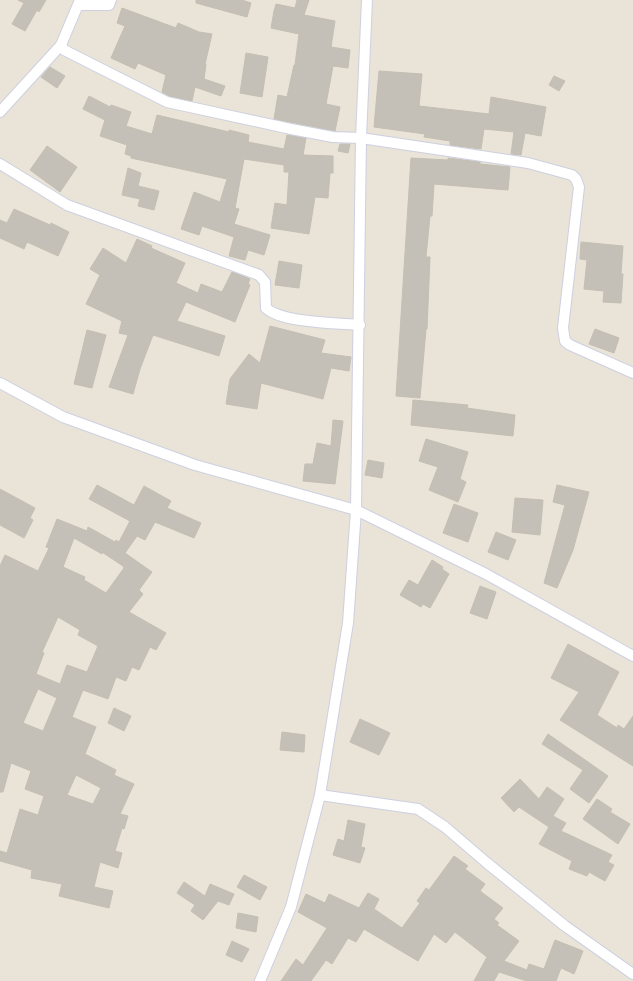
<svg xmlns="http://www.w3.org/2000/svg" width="633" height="981" viewBox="0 0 633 981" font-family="Montserrat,sans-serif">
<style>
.building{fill:#c4c0b8;stroke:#c4bfb2;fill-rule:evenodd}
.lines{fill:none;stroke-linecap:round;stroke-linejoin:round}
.street-casing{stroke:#cdd0e0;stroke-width:12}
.street{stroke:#fff;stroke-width:10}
</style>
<rect width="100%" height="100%" fill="#e9e3d8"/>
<g class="building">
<polygon points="18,0 46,0 39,12 37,10 25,31 12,24 24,3"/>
<polygon points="196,0 242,0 251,3 247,17 196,3"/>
<polygon points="297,0 309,0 304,15 335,21 331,47 350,50 348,68 333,66 326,104 340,107 335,131 274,119 278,95 287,97 294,65 295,65 299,34 271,28 274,11 276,4 295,8"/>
<polygon points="122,8 176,28 178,23 199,32 212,34 205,64 206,64 204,79 225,86 221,96 195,87 192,101 169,96 162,92 166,75 138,63 135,69 111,58 125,26 117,23"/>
<polygon points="246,53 268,57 262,97 240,93"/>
<polygon points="50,67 65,76 57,88 41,77"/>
<polygon points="379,71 422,74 419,106 489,114 491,97 546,107 541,136 525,133 521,155 511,154 514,132 484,129 481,149 450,145 450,141 424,137 425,134 374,127"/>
<polygon points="554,76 565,81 559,91 549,85"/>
<polygon points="89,96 110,107 111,105 131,112 126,126 152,134 157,115 229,132 229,130 249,135 248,142 284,149 287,135 306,138 303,155 333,156 333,173 330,173 328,198 315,197 309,234 271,228 275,203 287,205 289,172 284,172 284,165 244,159 235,208 239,209 234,224 270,235 264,255 248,250 245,260 229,256 234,237 202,226 199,235 181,229 194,192 220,202 227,179 131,158 131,156 125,154 127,145 100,136 105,120 83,109"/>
<polygon points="340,144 350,144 348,153 338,151"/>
<polygon points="47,146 77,167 60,192 30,170"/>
<polygon points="411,158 448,160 448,158 480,162 480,164 510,167 508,190 434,184 432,216 430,216 426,257 430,257 427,329 426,329 420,398 396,396"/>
<polygon points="128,168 141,173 138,186 159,191 154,210 138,206 140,199 122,195"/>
<polygon points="14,209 50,225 51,223 69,232 58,256 27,242 24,249 0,238 0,220 7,223"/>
<polygon points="137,239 152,246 151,248 185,263 176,283 198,293 201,284 222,292 232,272 250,279 248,284 250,285 235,322 186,302 177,321 225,336 219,356 153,335 140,369 133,394 109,387 128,335 119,333 122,321 86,304 100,275 90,269 103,248 126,263"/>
<polygon points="581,242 623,246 621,274 623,274 621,303 603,302 604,291 584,289 587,260 580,259"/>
<polygon points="279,261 302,265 299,288 275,285"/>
<polygon points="270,326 325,340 321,353 351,357 349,371 331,368 323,399 261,383 257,409 226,404 230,379 249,354 260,363"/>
<polygon points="595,329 619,338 614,353 589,344"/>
<polygon points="87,330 106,335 92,388 74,384"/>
<polygon points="413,400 468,405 467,408 515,415 513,436 411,425"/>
<polygon points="333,420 343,421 335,484 303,481 305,464 313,464 317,443 331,446"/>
<polygon points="426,439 468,452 460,479 466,482 458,502 429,490 438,467 419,461"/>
<polygon points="368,460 384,463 382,478 365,475"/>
<path d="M97,485L134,505L144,486L171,501L167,508L201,523L194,538L155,522L145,540L137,536L125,553L152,572L139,590L143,594L129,612L166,633L156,650L150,647L139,670L132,667L126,681L116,677L108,699L83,690L72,717L96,727L85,754L116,770L114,775L134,784L120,814L128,816L124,829L122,828L115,851L122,853L118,868L100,862L94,887L113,891L109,908L59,896L62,884L31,878L32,870L0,861V851L7,853L20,809L38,815L44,796L25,789L31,771L11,763L3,792H0V566L5,555L38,571L49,548L46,547L57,519L87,531L88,527L115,542L116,540L119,542L130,521L89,499ZM74,538L102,554V552L123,566L124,568L106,593L84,580L85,577L63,567ZM58,617L80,630L78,635L98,646L87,672L67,665L60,684L36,674L44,653L42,652ZM38,689L57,698L43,731L23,723ZM76,775L101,788L93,804L67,795Z"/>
<polygon points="557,485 589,492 573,550 557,588 544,583 565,505 553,502"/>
<polygon points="0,489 35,508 30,518 33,520 24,538 0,525"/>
<polygon points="515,498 543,500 540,535 512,532"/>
<polygon points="454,504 478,513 468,542 443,533"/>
<polygon points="496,532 516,540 508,560 488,552"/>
<polygon points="432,560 443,567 442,569 449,574 430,608 423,604 421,607 400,595 409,580 418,585"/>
<polygon points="480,586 496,592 487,619 470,613"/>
<polygon points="568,644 619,672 597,715 617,728 618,725 624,729 633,716 633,766 560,720 579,692 551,678"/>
<polygon points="114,708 131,716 124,731 108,723"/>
<polygon points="360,719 390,733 379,755 350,742"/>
<polygon points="282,732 305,735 304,752 280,750"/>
<polygon points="548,734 608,776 589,803 570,789 583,770 542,744"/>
<polygon points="520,779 539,799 547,787 564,799 553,816 566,823 561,831 612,855 608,862 614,865 605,881 589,872 587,876 569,869 572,861 539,844 549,827 519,807 514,812 501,798"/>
<polygon points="597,799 612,809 610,812 630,824 618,844 583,819"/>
<polygon points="348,820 365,824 361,847 365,848 360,863 333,855 338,839 344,841"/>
<polygon points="454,856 468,866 465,869 485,884 480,891 503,908 494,919 499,923 497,925 519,941 504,961 527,970 529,964 544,969 555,940 583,951 574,974 561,968 556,981 527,981 499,972 494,981 474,981 487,957 455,932 446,943 434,934 418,961 364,929 356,942 348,938 332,964 326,960 311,981 281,981 296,959 303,965 327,928 298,912 306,894 325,903 329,894 359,908 368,893 379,899 374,909 402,928 420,903 417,901 426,888 429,890"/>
<polygon points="244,875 267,887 260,900 237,887"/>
<polygon points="184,882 205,896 210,884 234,894 229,905 218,901 203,920 191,911 195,905 177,893"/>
<polygon points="238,913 258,917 256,932 236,928"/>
<polygon points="232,941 249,949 242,962 226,955"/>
</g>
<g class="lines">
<g class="street-casing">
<g id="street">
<polyline points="80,0 61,45 64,50 167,102 291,129 333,137 361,138 528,163 572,175 576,179 579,187 563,328 565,341 570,345 633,373"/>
<polyline points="80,5 109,5 111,0"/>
<polyline points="0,112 61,45"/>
<path d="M0,164L67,205L259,275L265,282L266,308C282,323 337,323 360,325"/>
<polyline points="0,383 63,417 195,465 356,510 486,574 633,656"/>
<polyline points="320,795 418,809 445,827 487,863 565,926 633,974"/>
<polyline points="260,981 291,907 320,795 348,623 356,510 361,138 367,0"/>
</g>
</g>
<use href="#street" class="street"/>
</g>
</svg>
